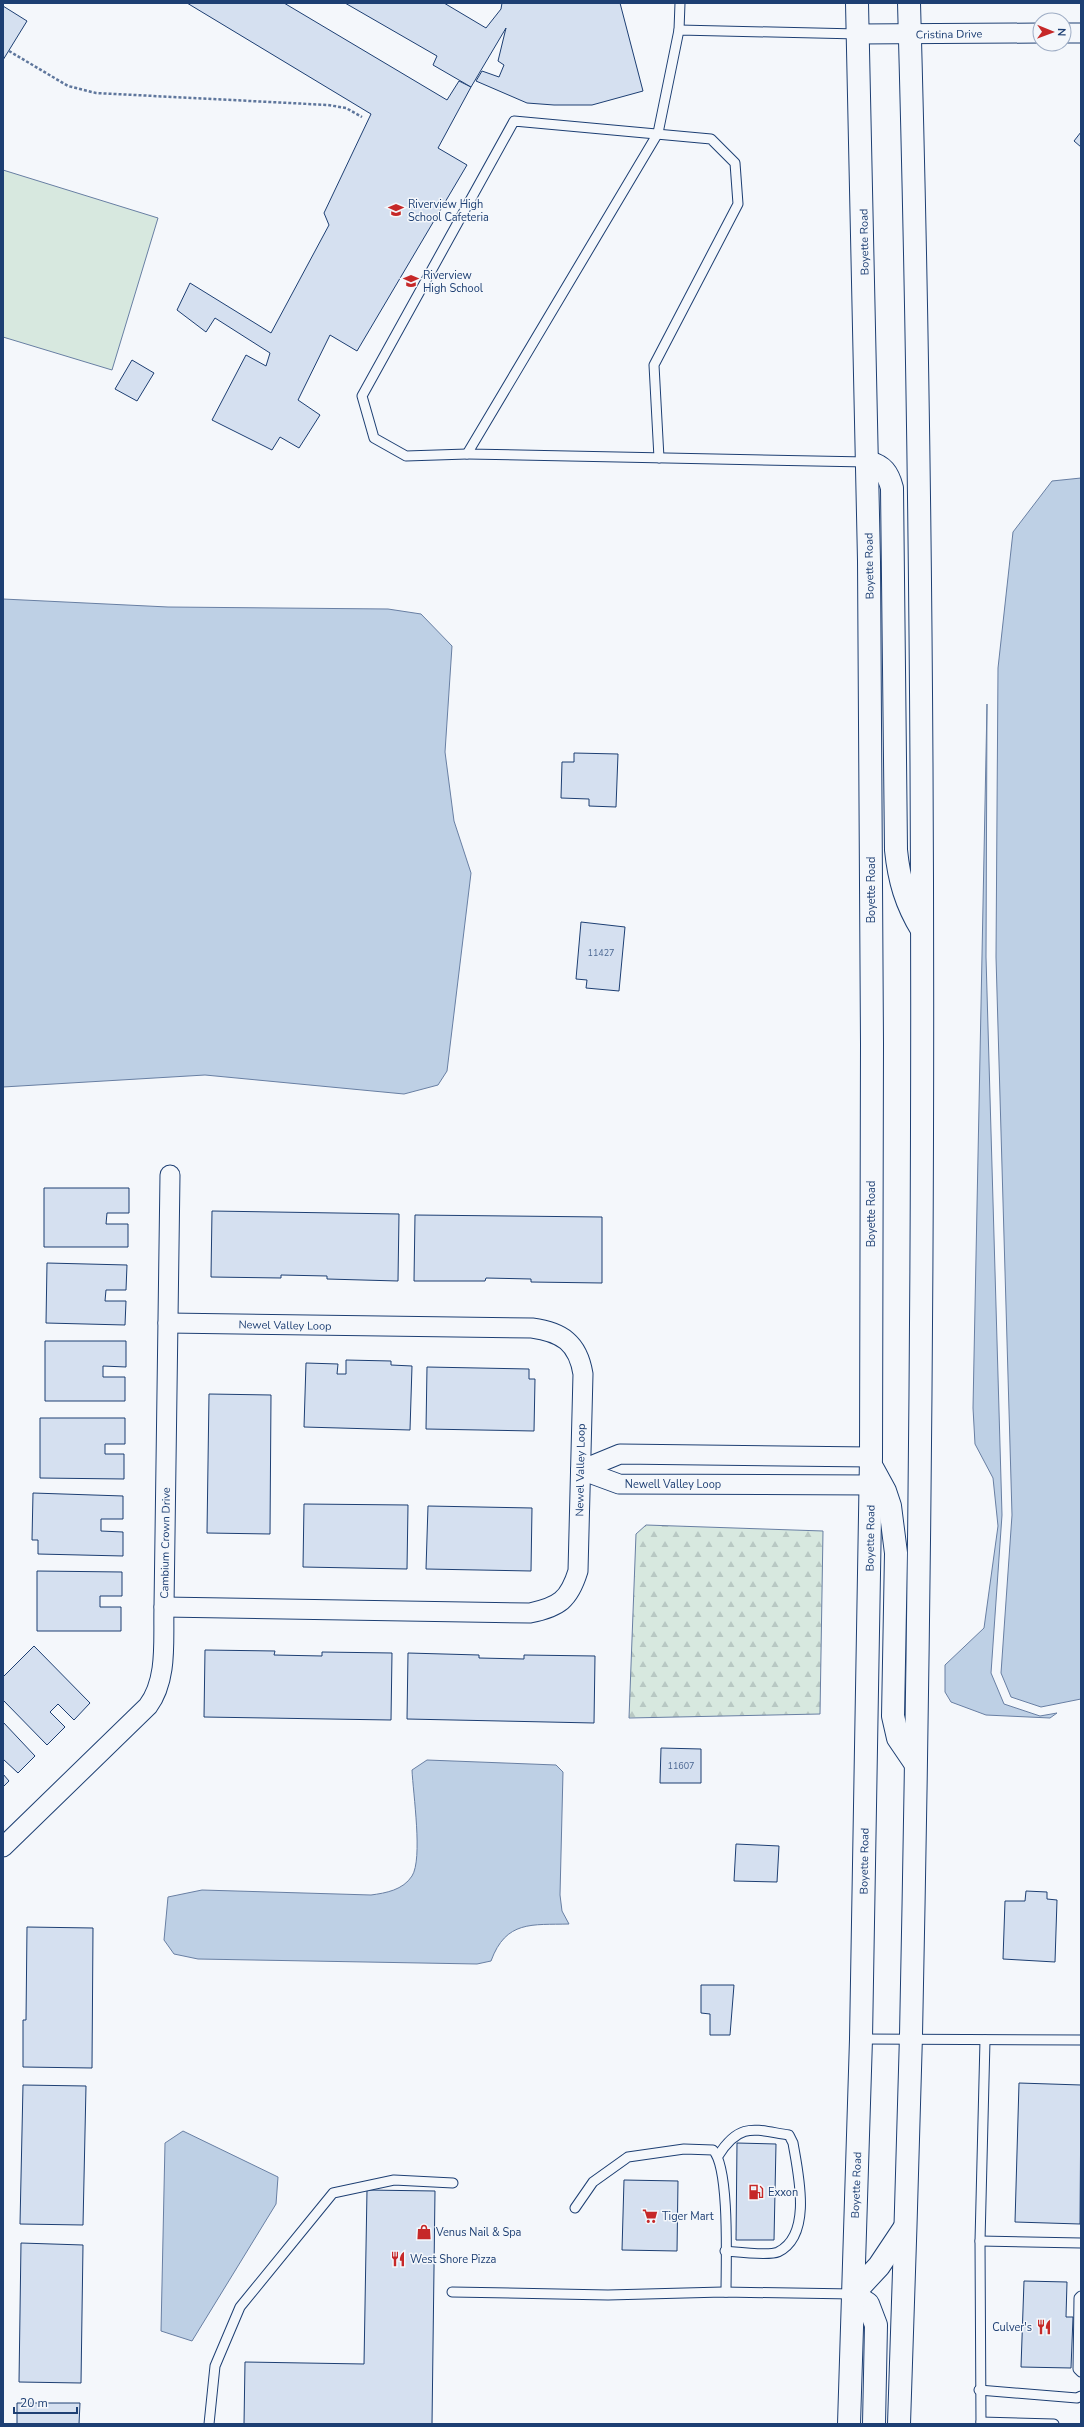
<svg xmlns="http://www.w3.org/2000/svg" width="1084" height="2427" viewBox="0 0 1084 2427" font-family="'Nunito Sans',sans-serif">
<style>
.forest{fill:url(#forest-firs);stroke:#687fa3}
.pitch{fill:#d7e8df;stroke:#687fa3}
.water{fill:#bed0e5;stroke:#687fa3}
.building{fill:#d5e0f0;stroke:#1d3f73}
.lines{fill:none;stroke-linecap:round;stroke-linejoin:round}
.service-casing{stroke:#1d3f73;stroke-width:11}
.minor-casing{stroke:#1d3f73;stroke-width:21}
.secondary-casing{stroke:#1d3f73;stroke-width:24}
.path{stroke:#5e769c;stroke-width:2.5;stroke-dasharray:3 2;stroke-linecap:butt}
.service{stroke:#f4f7fb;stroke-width:9}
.minor{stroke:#f4f7fb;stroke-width:19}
.secondary{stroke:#f4f7fb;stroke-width:22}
.labels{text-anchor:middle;stroke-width:3;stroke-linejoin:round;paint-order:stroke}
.number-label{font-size:9px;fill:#4b6792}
.street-label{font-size:11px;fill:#1d3f73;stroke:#f4f7fb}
.poi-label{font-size:11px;fill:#1d3f73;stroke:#f4f7fb;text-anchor:start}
</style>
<defs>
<pattern id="forest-firs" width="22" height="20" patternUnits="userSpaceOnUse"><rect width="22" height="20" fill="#d7e8df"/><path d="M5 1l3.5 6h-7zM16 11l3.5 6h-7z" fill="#b8c8c3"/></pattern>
</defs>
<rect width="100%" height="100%" fill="#f4f7fb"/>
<polygon class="forest" points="646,1525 823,1531 820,1714 629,1718 636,1534"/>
<polygon class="pitch" points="3,170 158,218 112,370 3,337"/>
<g class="water">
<polygon points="1081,478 1081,1699 1041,1707 1011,1697 1001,1673 1012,1515 996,957 998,668 1013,532 1052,481"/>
<polygon points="3,599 168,607 388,609 421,614 452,646 445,752 454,821 471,873 447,1071 438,1085 404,1094 205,1075 3,1087"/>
<polygon points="987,704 986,957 1002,1515 991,1673 1004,1704 1040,1716 1057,1713 1050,1718 986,1715 951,1702 945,1692 945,1665 984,1628 998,1526 993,1478 975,1444 973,1408"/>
<path d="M427,1760L556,1765L563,1772L560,1895L562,1911L569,1924C532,1925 506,1920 491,1961L477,1964L198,1959L174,1954L164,1940L168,1897L202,1890L371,1895C386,1893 403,1890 412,1876C423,1859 413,1793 412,1770Z"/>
<polygon points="183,2131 278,2177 276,2204 192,2341 161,2331 165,2143"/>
</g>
<g class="building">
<polygon points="187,3 284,3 447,100 459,81 471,87 438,148 467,165 357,351 330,335 298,400 320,415 299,448 280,437 272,450 212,420 246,355 266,366 270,353 215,318 206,332 177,310 190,283 271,333 329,225 324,213 371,114"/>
<polygon points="345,3 444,3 486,28 501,9 502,3 620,3 643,91 592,105 554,105 527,103 476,81 482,71 499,77 504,65 498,61 506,28 471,87 433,65 437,56"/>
<polygon points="3,6 27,21 3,60"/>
<polygon points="1081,132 1081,147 1074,141"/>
<polygon points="132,360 154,373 137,401 115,389"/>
<polygon points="574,753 618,754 616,807 589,806 589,799 561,798 562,762 574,762"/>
<polygon points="581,922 625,927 619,991 586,988 587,980 576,979"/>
<polygon points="44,1188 129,1188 129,1213 107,1213 106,1224 128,1224 128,1247 44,1247"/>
<polygon points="212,1211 399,1214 398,1281 327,1279 327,1276 281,1275 281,1278 211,1277"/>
<polygon points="415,1215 602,1217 602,1283 531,1282 531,1279 486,1278 485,1281 414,1281"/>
<polygon points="47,1263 127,1265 126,1290 106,1290 105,1301 126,1301 125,1325 46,1323"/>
<polygon points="45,1341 126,1341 126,1367 103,1366 103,1377 125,1377 125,1401 45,1401"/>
<polygon points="346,1360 391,1361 391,1365 412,1366 410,1430 304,1427 306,1363 338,1364 337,1374 346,1374"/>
<polygon points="427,1367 529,1369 529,1379 535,1379 534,1431 426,1429"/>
<polygon points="209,1394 271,1395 270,1534 207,1533"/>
<polygon points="40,1418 125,1418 125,1444 105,1444 105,1454 124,1454 124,1479 40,1478"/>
<polygon points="33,1493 123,1496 123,1519 101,1519 101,1531 123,1532 123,1556 38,1554 38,1540 32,1540"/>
<polygon points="304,1504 408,1505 407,1569 303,1567"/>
<polygon points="428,1506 532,1508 531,1571 426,1569"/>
<polygon points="37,1571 122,1572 122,1596 100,1596 100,1607 121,1607 121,1631 37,1631"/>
<polygon points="34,1646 90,1703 74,1720 58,1704 50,1712 65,1727 47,1745 3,1700 3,1677"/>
<polygon points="205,1650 275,1651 274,1655 322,1656 322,1652 392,1653 391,1720 204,1717"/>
<polygon points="408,1653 479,1655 479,1658 524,1659 524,1655 595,1656 594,1723 407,1719"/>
<polygon points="3,1722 35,1756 18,1773 3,1759"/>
<polygon points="661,1748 701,1749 701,1783 660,1783"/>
<polygon points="3,1774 9,1781 3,1787"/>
<polygon points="736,1844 779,1846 777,1882 734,1881"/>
<polygon points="1026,1891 1047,1892 1047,1899 1057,1900 1055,1962 1003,1959 1005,1901 1025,1901"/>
<polygon points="27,1927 93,1928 92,2068 23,2067 23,2020 26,2020"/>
<polygon points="701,1985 734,1985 730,2035 710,2035 710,2014 701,2013"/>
<polygon points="1019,2083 1081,2085 1080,2224 1015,2222"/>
<polygon points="23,2085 86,2086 83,2225 20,2224"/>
<polygon points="737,2143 776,2144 774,2240 736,2240"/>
<polygon points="624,2180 678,2181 677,2251 622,2250"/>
<polygon points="367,2190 435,2191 432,2424 244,2424 245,2362 364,2364"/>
<polygon points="21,2243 83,2245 81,2383 19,2382"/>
<polygon points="1024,2281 1067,2282 1066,2317 1073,2317 1071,2368 1021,2367"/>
<polygon points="17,2403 80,2403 79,2424 17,2424"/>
</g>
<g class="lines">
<g class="service-casing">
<g id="service">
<polyline points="679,30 680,3"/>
<polyline points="858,34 679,30 658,133 467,454 867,462"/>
<polyline points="467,454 406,456 374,438 362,396 514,121 711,139 735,163 738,204 654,365 659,458"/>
<polyline points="861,2039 1081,2040"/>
<path d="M718,2156C740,2121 755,2130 789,2135L793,2143C798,2173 813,2235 778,2252C769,2256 737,2252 725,2251"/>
<path d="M575,2208L593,2182L628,2157L684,2149L713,2150C730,2168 726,2264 726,2292"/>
<polyline points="980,2241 1081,2243"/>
<polyline points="452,2292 608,2295 723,2292 853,2294"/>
<polyline points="1081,2296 1079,2298 1078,2369 1081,2372"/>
<polyline points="979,2390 1077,2398 1081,2396"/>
<polyline points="981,2422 1054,2424"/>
<polyline points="209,2424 215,2366 240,2307 333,2193 394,2180 453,2183"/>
<polyline points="981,2424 980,2241 985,2040"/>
</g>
</g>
<g class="minor-casing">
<g id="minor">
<polyline points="1064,33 1081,33"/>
<polyline points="858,34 1040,33"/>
<polyline points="581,1470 620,1454 871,1457"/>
<polyline points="581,1470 619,1484 871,1485"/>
<path d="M164,1607L530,1613C559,1607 569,1600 578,1571L583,1374C578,1343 562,1332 532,1328L168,1323"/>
<path d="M3,1847L148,1706C168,1679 163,1640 164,1607L170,1175"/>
</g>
</g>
<g class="secondary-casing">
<g id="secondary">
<path d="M868,462C883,466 888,473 892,488L896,850C899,880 906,904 922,930"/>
<polyline points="873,1469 885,1491 890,1506 896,1553 893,1716 898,1738 915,1763"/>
<polyline points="853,2294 868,2304 876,2325 874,2424"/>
<polyline points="853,2294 879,2266 905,2227"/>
<polyline points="849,2424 861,2039 871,1457 872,1044 869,561 857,3"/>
<path d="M899,2424C903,2294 908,2165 911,2035C925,1358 928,680 909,3"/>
</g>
</g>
<polyline class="path" points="9,51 68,86 96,93 328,105 346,108 362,117"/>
<use href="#service" class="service"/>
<use href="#minor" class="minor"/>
<use href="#secondary" class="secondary"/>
</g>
<defs>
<g id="school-bare" transform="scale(1.2)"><path d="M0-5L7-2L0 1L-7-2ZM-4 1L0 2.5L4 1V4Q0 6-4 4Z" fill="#c62828" stroke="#f4f7fb" stroke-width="2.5" paint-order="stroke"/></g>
<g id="fuel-bare" transform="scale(1.2)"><path d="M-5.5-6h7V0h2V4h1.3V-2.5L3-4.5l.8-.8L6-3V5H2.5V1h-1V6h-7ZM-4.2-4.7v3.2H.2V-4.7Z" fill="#c62828" stroke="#f4f7fb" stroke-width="2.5" paint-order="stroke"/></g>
<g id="supermarket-bare" transform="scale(1.2)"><path d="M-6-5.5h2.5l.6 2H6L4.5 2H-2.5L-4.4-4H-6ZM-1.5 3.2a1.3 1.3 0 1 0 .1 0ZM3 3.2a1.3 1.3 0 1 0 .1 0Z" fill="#c62828" stroke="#f4f7fb" stroke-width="2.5" paint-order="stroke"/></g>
<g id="shop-bare" transform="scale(1.2)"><path d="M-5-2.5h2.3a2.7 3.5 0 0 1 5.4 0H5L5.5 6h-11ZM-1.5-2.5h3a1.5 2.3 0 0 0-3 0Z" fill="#c62828" stroke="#f4f7fb" stroke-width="2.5" paint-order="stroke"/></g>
<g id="restaurant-bare" transform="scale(1.2)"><path d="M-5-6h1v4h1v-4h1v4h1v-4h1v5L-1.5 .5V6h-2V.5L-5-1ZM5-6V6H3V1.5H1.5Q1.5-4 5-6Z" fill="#c62828" stroke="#f4f7fb" stroke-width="2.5" paint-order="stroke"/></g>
</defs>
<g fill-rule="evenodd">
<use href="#school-bare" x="396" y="210"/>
<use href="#school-bare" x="411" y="281"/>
<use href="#fuel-bare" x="756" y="2192"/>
<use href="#supermarket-bare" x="650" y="2216"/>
<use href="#shop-bare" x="424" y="2232"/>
<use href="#restaurant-bare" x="398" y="2259"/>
<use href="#restaurant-bare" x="1044" y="2327"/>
</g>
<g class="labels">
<g class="number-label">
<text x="601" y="956">11427</text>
<text x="681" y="1769">11607</text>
</g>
<g class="street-label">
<text transform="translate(949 34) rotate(-1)" y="4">Cristina Drive</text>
<text transform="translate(864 242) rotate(-91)" y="4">Boyette Road</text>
<text transform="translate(869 566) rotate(-91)" y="4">Boyette Road</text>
<text transform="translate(871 890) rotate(-90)" y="4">Boyette Road</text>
<text transform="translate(871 1214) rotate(-90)" y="4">Boyette Road</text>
<text transform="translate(285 1325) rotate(1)" y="4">Newel Valley Loop</text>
<text transform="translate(580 1470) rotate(-89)" y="4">Newel Valley Loop</text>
<text x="673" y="1488">Newell Valley Loop</text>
<text transform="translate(870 1538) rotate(-89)" y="4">Boyette Road</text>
<text transform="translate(165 1543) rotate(-89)" y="4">Cambium Crown Drive</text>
<text transform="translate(864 1861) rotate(-89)" y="4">Boyette Road</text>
<text transform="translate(856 2185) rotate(-88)" y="4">Boyette Road</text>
</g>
<g class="poi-label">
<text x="408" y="208">Riverview High<tspan x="408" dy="13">School Cafeteria</tspan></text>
<text x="423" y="279">Riverview<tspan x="423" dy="13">High School</tspan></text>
<text x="768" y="2196">Exxon</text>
<text x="662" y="2220">Tiger Mart</text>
<text x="436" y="2236">Venus Nail &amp; Spa</text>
<text x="410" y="2263">West Shore Pizza</text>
<text x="1032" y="2331" text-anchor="end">Culver's</text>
</g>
</g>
<rect width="1084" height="2427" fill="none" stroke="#1d3f73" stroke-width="8"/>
<g transform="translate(1052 32) rotate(91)"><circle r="19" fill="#f4f7fb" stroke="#9eadc5"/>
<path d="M0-3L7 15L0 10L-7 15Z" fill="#c62828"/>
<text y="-6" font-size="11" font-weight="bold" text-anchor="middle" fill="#1d3f73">N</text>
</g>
<path d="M14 2407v6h63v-6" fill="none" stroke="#1d3f73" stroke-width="2"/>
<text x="20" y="2407" font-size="12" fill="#1d3f73" stroke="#f4f7fb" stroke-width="3" paint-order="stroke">20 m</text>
</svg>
